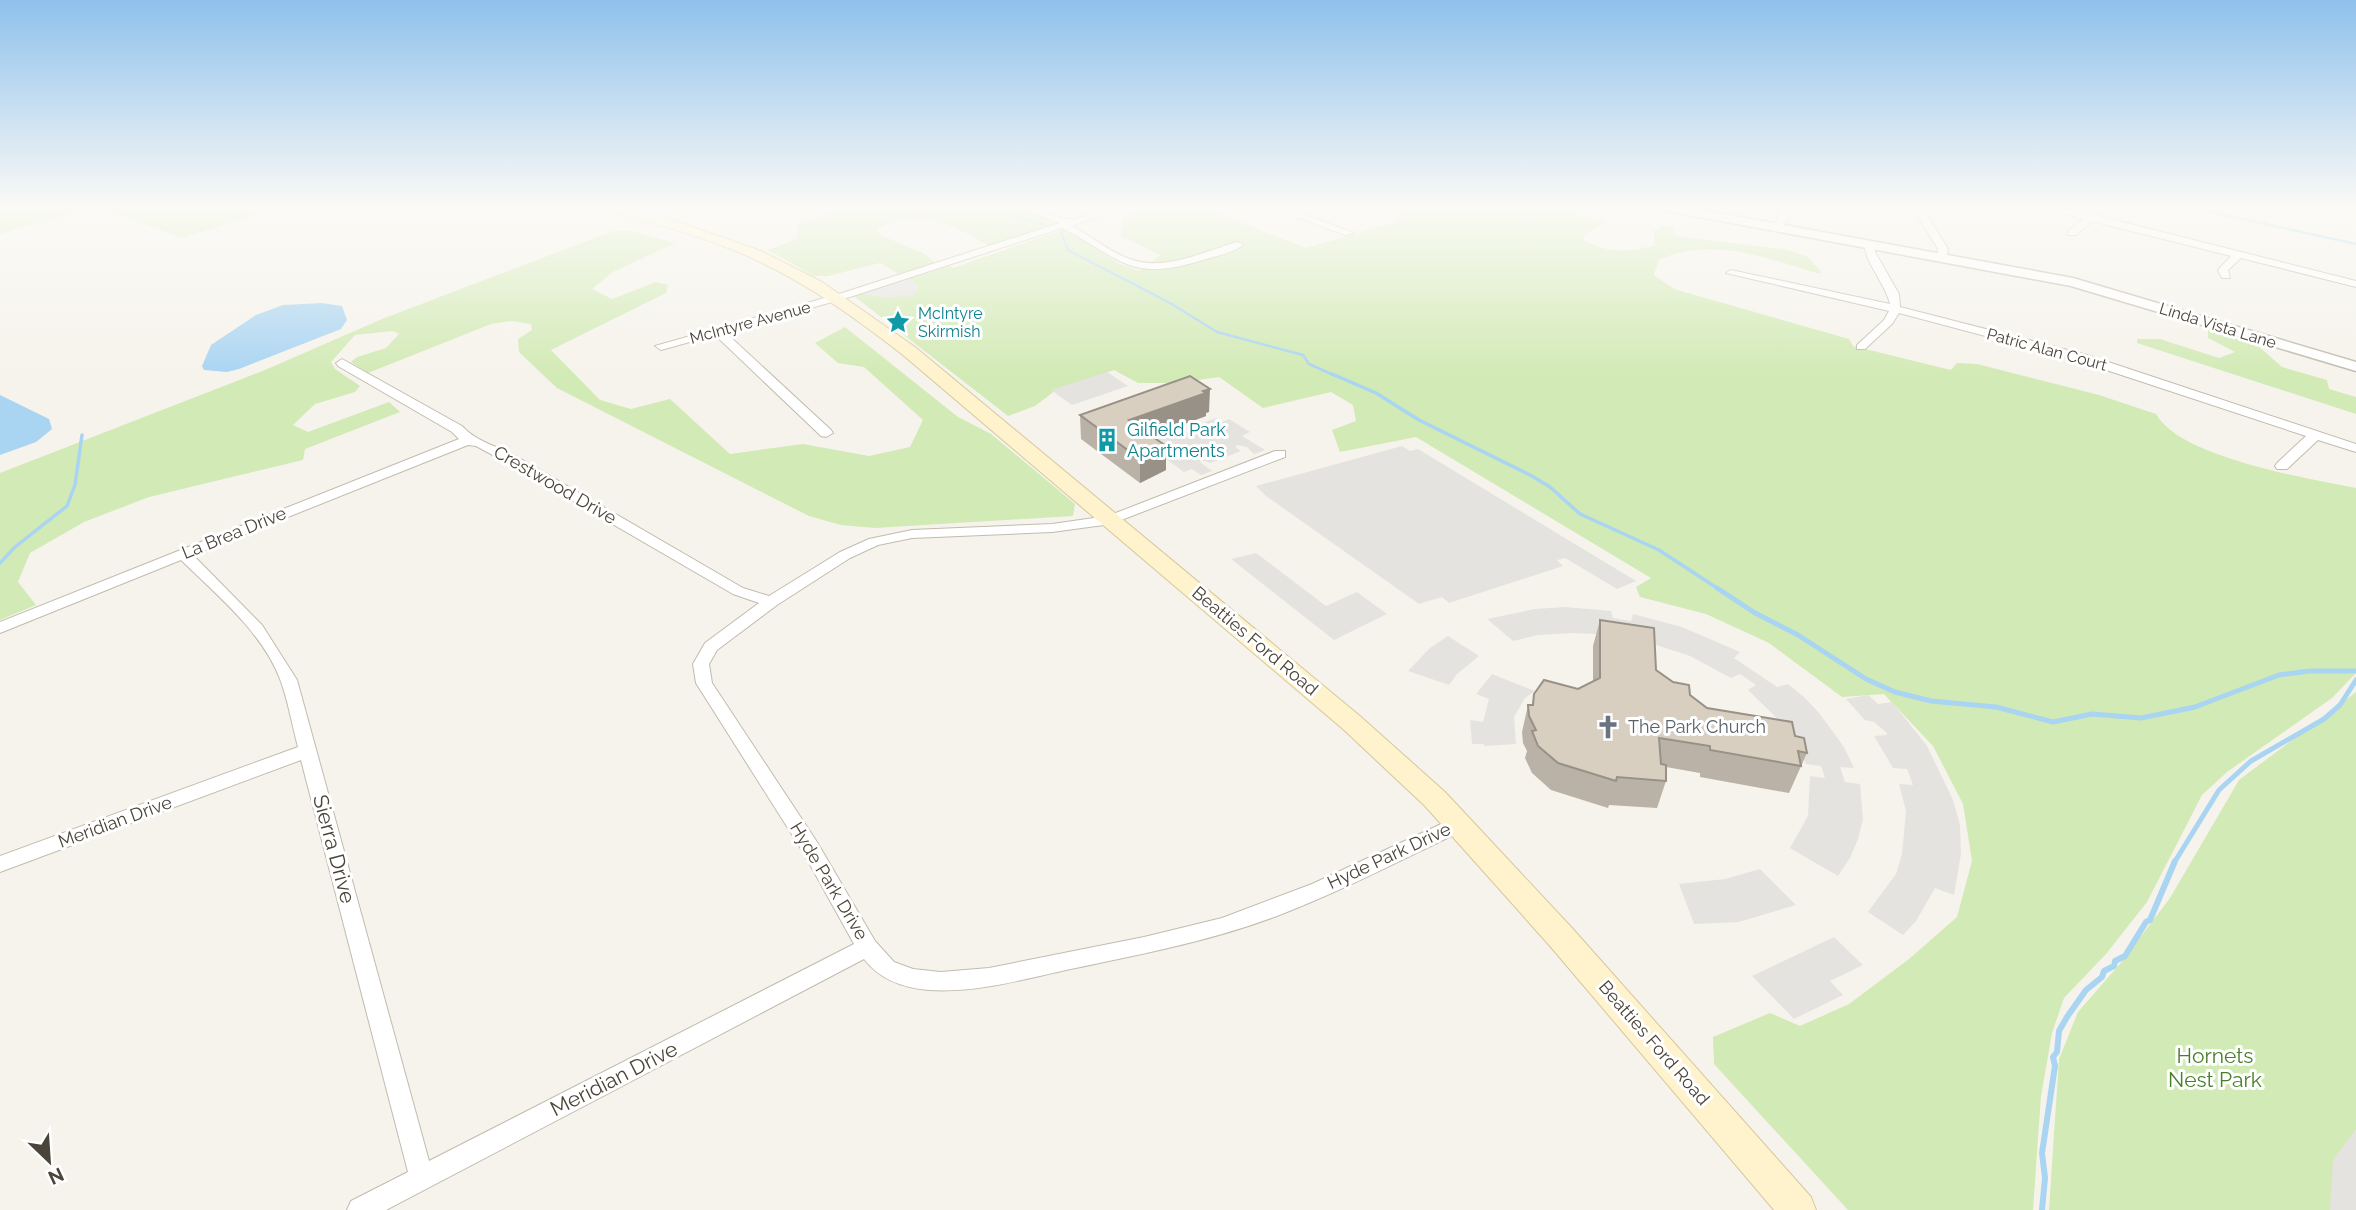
<svg xmlns="http://www.w3.org/2000/svg" width="2356" height="1210" viewBox="0 0 2356 1210" font-family="Raleway,sans-serif">
<style>
.green{fill:#d2eab5}
.parking{fill:#e5e3e0}
.water{fill:#a9d4f2}
.lines{fill:none;stroke-linecap:round;stroke-linejoin:round}
.stream-far3{stroke:#a9d4f2;stroke-width:2.5}
.stream-far2{stroke:#a9d4f2;stroke-width:3.5}
.stream-far1{stroke:#a9d4f2;stroke-width:5}
.stream{stroke:#a9d4f2;stroke-width:6}
.minor-casing{stroke:#c2bbae;stroke-width:2}
.tertiary-casing{stroke:#c2bbae;stroke-width:3}
.secondary-casing{stroke:#d6c79b;stroke-width:2}
.minor{fill:#fff;fill-rule:evenodd}
.tertiary{fill:#fff;fill-rule:evenodd}
.secondary{fill:#fff3cd;fill-rule:evenodd}
.wall{fill:#bab2a6}
.shaded-wall{fill:#979187}
.building{fill:#d8cfc1;stroke:#979187;stroke-width:2}
.labels{text-anchor:middle;stroke-width:6;stroke-linejoin:round;paint-order:stroke}
.far-culture-label{font-size:16px;fill:#0d838f;stroke:#fff;text-anchor:start}
.far-street-label{font-size:16px;fill:#4b4439;stroke:#fff}
.culture-label{font-size:18px;fill:#0d838f;stroke:#fff;text-anchor:start}
.street-label{font-size:18px;fill:#4b4439;stroke:#fff}
.worship-label{font-size:18px;fill:#5b616d;stroke:#fff;text-anchor:start}
.near-street-label{font-size:21px;fill:#4b4439;stroke:#fff}
.near-park-label{font-size:21px;fill:#4a7f2a;stroke:#fff}
</style>
<rect width="100%" height="100%" fill="#f6f3ec"/>
<g class="green">
<polygon points="0,207 114,207 129,212 160,207 241,207 254,216 182,238 97,207 0,234"/>
<path d="M830,207H1015L1055,221V225L991,247C950,224 922,206 876,229L880,235L925,254L936,264L901,275L880,263L828,276H814L768,250L797,239L798,225L834,212Z"/>
<path d="M1146,207H1201L1306,248L1392,223L1400,216L1391,207H1590L1576,213L1588,219L1607,222L1584,235V241C1609,253 1629,253 1655,245L1654,230L1667,225L1675,228L1672,232L1676,236L1788,250L1808,257L1822,273H1817C1767,258 1709,236 1659,260L1654,275L1674,289L1849,339L1853,346L1951,370L1957,363L1977,364L2099,395L2156,414C2179,457 2309,479 2356,488V673L2332,698L2227,772L2202,795L2147,902L2106,954L2064,998L2052,1033L2041,1096L2033,1210H1848L1714,1064L1713,1037L1770,1013L1800,1026L1849,1004L1909,959L1957,917L1972,861L1963,804L1933,746L1884,694L1842,697L1769,643L1706,614L1640,597L1636,587L1651,578L1416,437L1340,452L1332,430L1356,421L1353,405L1331,392L1263,408L1219,377L1176,383H1138L1114,370L1056,390L1035,406L1008,416L854,296L949,266L953,268L1065,229L1118,263L1139,271L1160,255L1121,236L1123,218Z"/>
<polygon points="613,231 631,231 675,243 613,272 592,289 612,299 656,282 668,285 666,293 551,350 600,400 631,409 670,399 730,454 803,444 869,456 910,447 923,420 864,367 838,363 815,343 845,327 958,417 991,434 1075,504 1073,516 875,528 841,525 809,516 557,388 519,352 518,339 532,330 531,324 512,321 491,324 368,373 351,362 357,357 386,348 399,334 393,331 355,335 331,362 335,369 360,386 355,392 315,404 293,425 308,432 389,402 400,412 305,449 303,460 149,497 84,522 30,553 18,582 36,605 0,620 0,473 265,370 382,319"/>
<polygon points="2208,329 2224,331 2257,345 2282,367 2327,380 2329,389 2356,397 2356,414 2137,343 2137,339 2160,339 2219,358 2235,352 2208,338"/>
<polygon points="2356,692 2356,1210 2049,1210 2059,1059 2078,1012 2119,965 2170,898 2239,780"/>
</g>
<g class="parking">
<polygon points="910,278 918,286 918,291 912,295 889,298 860,294"/>
<polygon points="1107,372 1128,386 1072,405 1051,390"/>
<polygon points="1216,418 1222,422 1229,419 1250,432 1242,436 1265,450 1254,454 1247,447 1238,445 1235,447 1241,451 1210,463 1200,459 1200,462 1212,471 1201,475 1192,469 1184,472 1158,453 1154,441 1183,430 1189,434 1192,432 1187,429"/>
<polygon points="1402,446 1410,451 1418,449 1636,581 1617,589 1565,558 1557,560 1563,566 1449,603 1442,597 1419,604 1266,496 1256,486"/>
<polygon points="1256,553 1326,606 1357,592 1387,614 1334,640 1231,559"/>
<polygon points="1565,607 1611,611 1613,618 1631,621 1633,614 1682,627 1740,652 1734,658 1777,687 1788,684 1804,697 1819,713 1844,747 1854,768 1840,767 1845,782 1860,784 1863,819 1858,839 1850,858 1838,876 1790,848 1808,816 1810,776 1825,778 1821,766 1806,764 1788,729 1748,690 1756,685 1740,674 1731,678 1690,656 1647,642 1611,635 1574,633 1538,635 1513,641 1487,619 1535,609"/>
<polygon points="1448,636 1479,656 1457,674 1449,685 1408,671 1430,648"/>
<polygon points="1492,674 1535,691 1525,698 1514,717 1516,744 1485,746 1483,744 1472,744 1470,720 1483,722 1489,699 1476,694"/>
<polygon points="1868,695 1878,704 1892,702 1927,746 1953,800 1960,825 1961,854 1954,895 1935,888 1916,921 1903,935 1868,912 1896,874 1902,854 1906,811 1899,784 1913,785 1907,769 1893,768 1874,736 1886,735 1887,733 1874,722 1865,720 1846,699"/>
<polygon points="1760,869 1796,905 1739,922 1694,924 1679,884 1725,879"/>
<polygon points="1834,937 1863,965 1830,981 1843,995 1794,1019 1752,976"/>
<polygon points="2356,1129 2356,1210 2330,1210 2333,1160"/>
</g>
<g class="water">
<polygon points="322,303 342,306 347,320 341,329 239,369 227,372 204,370 202,366 211,345 256,315 283,305"/>
<polygon points="0,395 49,419 52,429 36,442 0,455"/>
</g>
<g class="lines">
<g class="stream-far3">
<polyline points="982,207 1046,225"/>
<polyline points="2188,207 2356,244"/>
<polyline points="1061,232 1068,250 1170,303 1217,332 1303,355 1309,364 1336,376"/>
</g>
<g class="stream-far2">
<polyline points="1332,374 1376,393 1419,420 1532,476 1550,487 1580,514 1659,550 1720,590"/>
<polyline points="0,563 15,547 67,506 75,485 82,435"/>
</g>
<g class="stream-far1">
<polyline points="1717,588 1755,613 1798,635 1866,679 1895,692 1931,701 1996,707 2053,722 2092,714 2141,718 2195,707 2279,675 2310,671 2356,671"/>
<polyline points="2174,863 2219,790 2251,761 2324,719 2340,705 2356,680"/>
</g>
<polyline class="stream" points="2042,1210 2045,1178 2042,1153 2055,1066 2053,1057 2057,1052 2059,1031 2067,1017 2086,990 2102,977 2104,971 2114,966 2115,961 2125,956 2146,922 2150,920 2175,861"/>
<g class="minor-casing">
<g id="minor">
<path d="M1019,207C1037,207 1051,217 1069,219C1082,220 1106,207 1124,207L1072,226C1091,236 1109,252 1130,259C1166,272 1204,251 1238,242L1243,245C1233,253 1216,256 1203,260C1129,283 1122,259 1062,228L850,297L725,332L831,430L833,433L826,437L821,436L715,335L661,350L655,346L842,293L1060,223Z"/>
<polygon points="1270,207 1284,207 1354,233 1345,235"/>
<polygon points="1779,207 1789,207 1788,218 1781,230 1778,231 1773,228 1778,218"/>
<polygon points="1912,207 1922,207 1948,249 1946,259 1937,257 1938,249"/>
<polygon points="2042,207 2058,207 2091,214 2356,281 2356,287 2241,258 2228,270 2230,278 2222,278 2218,270 2231,256 2092,221 2076,235 2068,235 2068,231 2083,219"/>
<path d="M1865,242L1874,244L1875,252L1899,294L1900,307L2087,355L2356,444V452L2318,440L2287,469H2277L2275,466L2277,463L2306,436L2079,361L1899,313L1892,324L1865,349H1857V345L1884,320L1889,311L1726,273L1731,270L1890,304C1886,284 1862,259 1865,242Z"/>
<path d="M342,359L462,426C475,441 496,446 514,455L743,588L769,596L840,552L869,539L912,530L1052,524L1108,516L1275,451H1285V457L1111,524L1052,532L912,538L878,545L850,558L777,605L717,650L709,664L712,683L817,842L875,941L894,962L913,969L941,972L989,968L1144,937L1222,918L1312,884L1452,819L1459,817L1466,819L1469,824L1466,829C1403,859 1342,891 1277,916C1208,942 1138,955 1066,970C1021,980 975,993 929,990C904,988 880,980 864,959L386,1210H347L351,1201L408,1172L301,760L0,872V856L298,747C292,725 288,700 280,679C262,632 217,595 181,560L0,633V622L459,439L452,432L338,366L336,363ZM468,445L476,446L504,461L733,594L759,603L705,643L693,664L696,683L803,852L854,944L429,1161L297,680L262,625L193,555Z"/>
</g>
</g>
<g class="tertiary-casing">
<polygon id="tertiary" points="1661,207 1686,207 2073,278 2356,362 2356,371 2071,286 1667,211"/>
</g>
<g class="secondary-casing">
<path id="secondary" d="M602,207H624L670,219L761,251L822,282L915,347L1361,717L1445,792L1572,928L1811,1197L1816,1210H1774L1550,946L1425,806L1343,729L903,355C850,314 796,275 733,250C692,233 647,222 604,210Z"/>
</g>
<use href="#minor" class="minor"/>
<use href="#tertiary" class="tertiary"/>
<use href="#secondary" class="secondary"/>
</g>
<g class="wall">
<polygon points="1209,412 1206,413 1206,416 1152,436 1166,446 1166,470 1140,483 1081,439 1080,415"/>
<polygon points="1600,620 1656,670 1707,708 1795,736 1807,753 1789,793 1700,777 1700,773 1666,767 1666,781 1657,808 1609,805 1608,808 1551,790 1532,773 1525,758 1527,751 1523,743 1522,732 1528,705 1532,705 1534,694 1578,689 1593,682 1593,646"/>
</g>
<g class="shaded-wall">
<polygon points="1210,389 1209,412 1206,413 1206,416 1130,444 1129,420"/>
<polygon points="1166,446 1166,470 1140,483 1140,459"/>
</g>
<g class="building">
<polygon points="1190,376 1210,389 1203,391 1206,393 1129,420 1166,446 1140,459 1080,415"/>
<polygon points="1600,620 1654,628 1656,670 1673,682 1689,685 1690,695 1707,708 1792,722 1795,736 1804,738 1807,753 1798,751 1801,766 1710,750 1710,746 1659,738 1661,764 1666,765 1666,781 1617,777 1616,781 1558,763 1538,746 1532,731 1536,730 1529,716 1528,705 1533,705 1534,694 1544,680 1578,689 1600,678"/>
</g>
<linearGradient id="sky" x2="0" y2="1"><stop stop-color="#8fc1ec"/><stop offset="0.55" stop-color="#fbfaf6"/><stop offset="1" stop-color="#fbfaf6" stop-opacity="0"/></linearGradient>
<rect width="2356" height="376" fill="url(#sky)"/>
<defs>
<g id="sight-bare" transform="scale(1.89)"><path d="M0-6L1.8-2.2L6-1.7L2.9 1.2L3.7 5.4L0 3.3L-3.7 5.4L-2.9 1.2L-6-1.7L-1.8-2.2Z" fill="#0f9aa8" stroke="#fff" stroke-width="2.5" paint-order="stroke"/></g>
<g id="building-bare" transform="scale(1.89)"><path d="M-4-6H4V6H1V3H-1V6H-4ZM-2.5-4.3h1.7v1.8h-1.7ZM.8-4.3h1.7v1.8H.8ZM-2.5-1h1.7V.8h-1.7ZM.8-1h1.7V.8H.8Z" fill="#0f9aa8" stroke="#fff" stroke-width="2.5" paint-order="stroke"/></g>
<g id="church-bare" transform="scale(1.89)"><path d="M-1.2-6h2.4v3.5h3.3v2.4h-3.3V6h-2.4V-.1h-3.3v-2.4h3.3Z" fill="#6b7280" stroke="#fff" stroke-width="2.5" paint-order="stroke"/></g>
</defs>
<g fill-rule="evenodd">
<use href="#sight-bare" x="898" y="322"/>
<use href="#building-bare" x="1107" y="440"/>
<use href="#church-bare" x="1608" y="727"/>
</g>
<g class="labels">
<g class="far-culture-label">
<text x="918" y="319">McIntyre<tspan x="918" dy="18">Skirmish</tspan></text>
</g>
<g class="far-street-label">
<text transform="translate(750 322) rotate(-15)" y="6">McIntyre Avenue</text>
<text transform="translate(2218 325) rotate(17)" y="6">Linda Vista Lane</text>
<text transform="translate(2047 349) rotate(15)" y="6">Patric Alan Court</text>
</g>
<g class="culture-label">
<text x="1127" y="436">Gilfield Park<tspan x="1127" dy="21">Apartments</tspan></text>
</g>
<g class="street-label">
<text transform="translate(555 485) rotate(30)" y="6">Crestwood Drive</text>
<text transform="translate(234 533) rotate(-22)" y="6">La Brea Drive</text>
<text transform="translate(1255 641) rotate(40)" y="6">Beatties Ford Road</text>
<text transform="translate(115 822) rotate(-20)" y="6">Meridian Drive</text>
<text transform="translate(1389 856) rotate(-25)" y="6">Hyde Park Drive</text>
<text transform="translate(829 881) rotate(59)" y="6">Hyde Park Drive</text>
<text transform="translate(1654 1043) rotate(49)" y="6">Beatties Ford Road</text>
</g>
<g class="worship-label">
<text x="1628" y="733">The Park Church</text>
</g>
<g class="near-street-label">
<text transform="translate(334 849) rotate(75)" y="7">Sierra Drive</text>
<text transform="translate(614 1079) rotate(-27)" y="7">Meridian Drive</text>
</g>
<g class="near-park-label">
<text x="2215" y="1063">Hornets<tspan x="2215" dy="24">Nest Park</tspan></text>
</g>
</g>
<g transform="translate(49 1161) rotate(155)" stroke="#ffffff" stroke-width="5" paint-order="stroke">
<path d="M0-5L12 26L0 18L-12 26Z" fill="#4b4439"/>
<text y="-10" font-size="19" font-weight="bold" text-anchor="middle" fill="#4b4439">N</text>
</g>
</svg>
